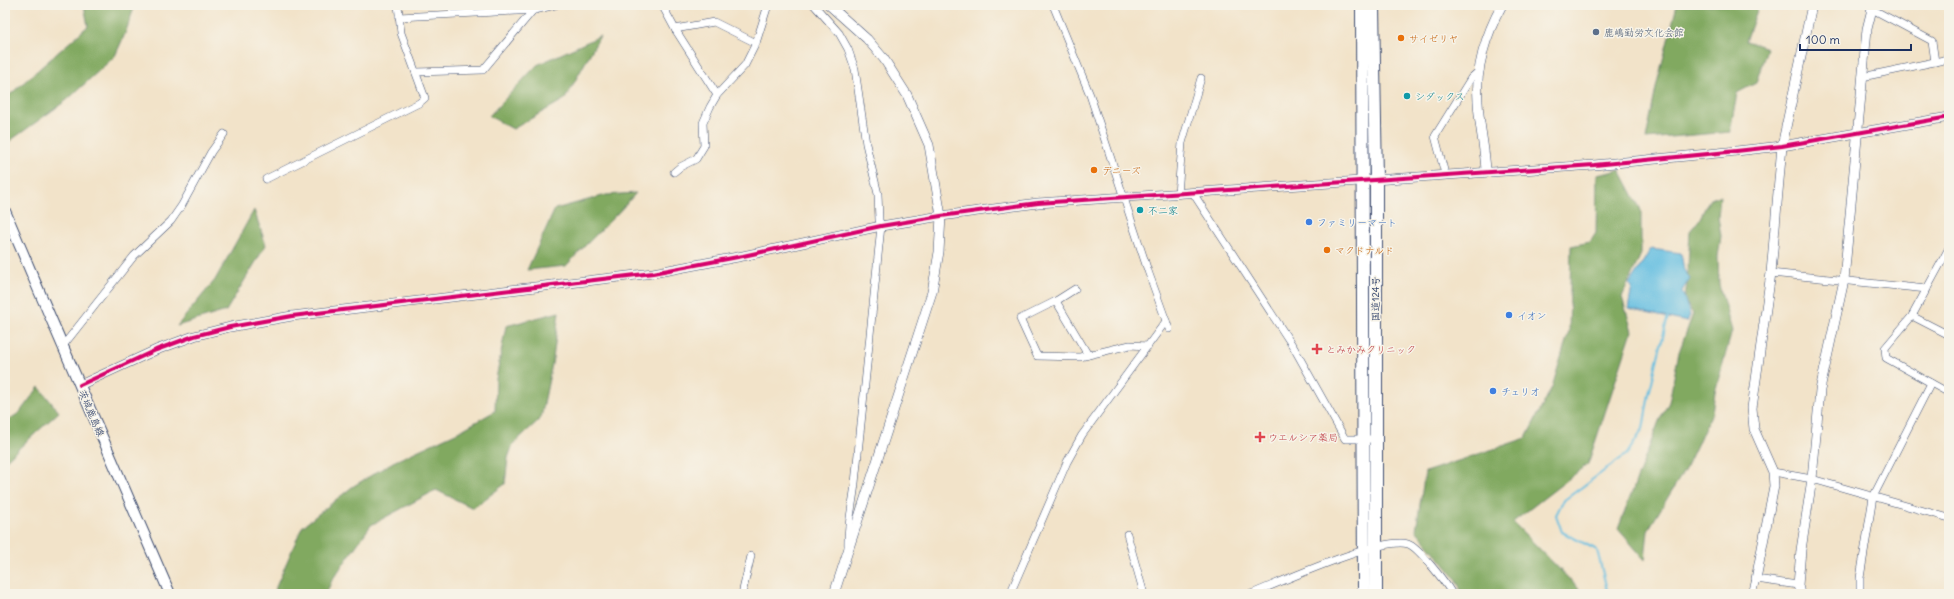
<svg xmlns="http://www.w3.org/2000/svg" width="1954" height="599" viewBox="0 0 1954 599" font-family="Delius,'Klee One',sans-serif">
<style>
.forest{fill:#81a960;stroke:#4e6c5f}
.water{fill:#63bee1;stroke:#3f76a0}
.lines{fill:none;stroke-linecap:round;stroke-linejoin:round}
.stream{stroke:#63bee1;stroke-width:2}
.street-casing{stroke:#3b4a6e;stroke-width:8}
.secondary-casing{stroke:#3b4a6e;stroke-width:10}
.primary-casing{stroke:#3b4a6e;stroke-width:12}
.highway-casing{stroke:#3b4a6e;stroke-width:14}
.street{stroke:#fff;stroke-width:7}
.secondary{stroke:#fff;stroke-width:9}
.primary{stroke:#fff;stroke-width:10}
.highway{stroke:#fff;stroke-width:12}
.cycleway-casing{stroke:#f7f3e8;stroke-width:6}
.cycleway{stroke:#d6006c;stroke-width:4}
.service-dot{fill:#5c6f8a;stroke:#f7f3e8;stroke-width:1.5}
.food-dot{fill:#e8710a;stroke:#f7f3e8;stroke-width:1.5}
.culture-dot{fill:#0f9aa8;stroke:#f7f3e8;stroke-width:1.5}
.shop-dot{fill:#3f7fe0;stroke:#f7f3e8;stroke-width:1.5}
.health-dot{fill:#e0444e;stroke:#f7f3e8;stroke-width:1.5}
.labels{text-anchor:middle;stroke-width:3;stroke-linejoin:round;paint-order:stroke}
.service-label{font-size:10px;fill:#4e5e75;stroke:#f7f3e8;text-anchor:start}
.food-label{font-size:10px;fill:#c56008;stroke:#f7f3e8;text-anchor:start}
.culture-label{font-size:10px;fill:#0d838f;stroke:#f7f3e8;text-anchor:start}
.shop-label{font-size:10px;fill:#366cbe;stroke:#f7f3e8;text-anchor:start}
.street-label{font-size:10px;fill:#1b2f5e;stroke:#f7f3e8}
.health-label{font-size:10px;fill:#be3a42;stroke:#f7f3e8;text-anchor:start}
</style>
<rect width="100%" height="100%" fill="#f7f3e8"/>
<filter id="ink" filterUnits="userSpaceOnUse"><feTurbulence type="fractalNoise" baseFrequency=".025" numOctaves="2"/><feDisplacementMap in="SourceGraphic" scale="8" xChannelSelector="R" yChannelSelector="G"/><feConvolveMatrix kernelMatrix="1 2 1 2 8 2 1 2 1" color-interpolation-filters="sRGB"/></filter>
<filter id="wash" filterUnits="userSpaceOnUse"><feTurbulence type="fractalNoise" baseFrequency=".012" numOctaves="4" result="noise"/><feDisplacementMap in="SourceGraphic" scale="16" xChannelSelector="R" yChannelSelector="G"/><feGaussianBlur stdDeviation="0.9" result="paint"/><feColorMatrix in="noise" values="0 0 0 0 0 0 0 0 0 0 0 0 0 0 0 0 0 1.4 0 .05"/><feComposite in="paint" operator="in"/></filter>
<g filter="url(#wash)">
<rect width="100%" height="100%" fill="#f2e3c9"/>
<g class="forest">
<polygon points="84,5 135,5 125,34 115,56 67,100 7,143 5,99 88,26"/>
<polygon points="1677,5 1759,5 1746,41 1767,48 1756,83 1737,93 1730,132 1646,139 1657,83"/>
<polygon points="600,36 565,99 513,129 489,116 537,65"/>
<polygon points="1620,170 1641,210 1641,254 1622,297 1632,331 1588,464 1513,522 1584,594 1462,594 1457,580 1416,530 1425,472 1526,438 1552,387 1569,331 1571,246 1590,242 1596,233 1597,175"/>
<path d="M636,193C614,219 588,241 566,266L527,270L555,209L606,195Z"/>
<polygon points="1720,195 1718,217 1721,236 1718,257 1719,285 1732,331 1715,392 1712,413 1687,466 1648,530 1645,560 1618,529 1659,421 1669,402 1679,352 1693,314 1684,300 1687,285 1690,231 1699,220 1709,200"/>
<polygon points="254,210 266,245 226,311 177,326 215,280"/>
<polygon points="559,312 553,359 541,418 513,444 508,458 505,484 473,508 436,490 371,525 332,580 326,594 275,594 276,587 302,527 352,487 393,462 460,431 495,411 496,379 506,326"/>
<polygon points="39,387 59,412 5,461 5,422 19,413"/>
</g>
<polygon class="water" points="1651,249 1681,253 1684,270 1690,278 1682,291 1690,315 1687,322 1628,309 1632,287 1629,284"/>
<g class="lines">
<polyline class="stream" points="1608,594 1597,550 1562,532 1556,515 1563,501 1627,454 1643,429 1649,394 1668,316"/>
</g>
</g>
<g filter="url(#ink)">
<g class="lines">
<g class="street-casing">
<g id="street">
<polyline points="662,5 675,29 717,95"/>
<path d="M814,5L839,33L848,49L855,69L866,144L878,194L879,220L881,226C873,311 864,397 855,483C853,504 847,525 848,546"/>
<polyline points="1053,5 1090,95 1148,271 1169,329"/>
<polyline points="833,9 842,5"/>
<polyline points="1872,9 1932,41 1935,62"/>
<polyline points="399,17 535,10 555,5"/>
<polyline points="675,29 714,22 756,43"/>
<polyline points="416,72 483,70 535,8"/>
<polyline points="1862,77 1944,60 1949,55"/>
<polyline points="674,172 680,167 696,159 704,146 703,123 710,107 717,95 745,65 756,43 768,5"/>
<polyline points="1445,174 1435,136 1471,78 1480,70"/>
<polyline points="266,179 419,103 425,98 401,33 398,5"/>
<polyline points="1193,193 1294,348 1345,439 1376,439"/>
<polyline points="1178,194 1182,143 1201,78"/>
<polyline points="1949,248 1912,316 1885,348 1886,358 1949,393"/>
<polyline points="1771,273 1927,289"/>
<polyline points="1075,289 1056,301 1088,355"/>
<polyline points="1056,301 1020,319 1037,356 1080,357 1130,345 1148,346"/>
<polyline points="1912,316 1949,335"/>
<polyline points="62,347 134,256 171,221 182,205 211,152 224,134"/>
<polyline points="1773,472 1812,479 1949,518"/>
<polyline points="1127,534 1144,594"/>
<polyline points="742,594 751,556"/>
<polyline points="1010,594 1067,462 1082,435 1166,321"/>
<path d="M1251,594C1281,582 1382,536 1408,544C1418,547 1447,584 1452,594"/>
<polyline points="1752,594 1756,579 1798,585"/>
<polyline points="1860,594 1860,578 1873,497 1931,383"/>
</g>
</g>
<g class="secondary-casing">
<g id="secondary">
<polyline points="829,5 867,39 884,59 907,95 929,145 941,216 939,252 932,292 834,594"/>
<path d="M1486,171C1485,148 1479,125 1478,102C1475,69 1486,34 1502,5"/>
<polyline points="80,385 156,350 194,336 230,327 292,316 653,273 743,256 881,226 941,216 1038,203 1594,165 1718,153 1782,146 1949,117"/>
<polyline points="1756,579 1774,486 1773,472 1754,429 1752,408 1771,273 1782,146 1812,5"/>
<polyline points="1800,594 1798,585 1801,550 1812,479 1820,390 1844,280 1867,29 1873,5"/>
</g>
</g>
<g class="primary-casing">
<path id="primary" d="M5,211C59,339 115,466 170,594"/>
</g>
<g class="highway-casing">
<g id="highway">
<polyline points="1362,5 1364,594"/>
<polyline points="1373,5 1376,180 1376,594"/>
</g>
</g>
<use href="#street" class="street"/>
<use href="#secondary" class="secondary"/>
<use href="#primary" class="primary"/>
<use href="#highway" class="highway"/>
<g class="cycleway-casing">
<polyline id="cycleway" points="80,385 156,350 194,336 230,327 292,316 653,273 743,256 881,226 941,216 1038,203 1594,165 1718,153 1782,146 1949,117"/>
</g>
<use href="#cycleway" class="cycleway"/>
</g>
</g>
<circle class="service-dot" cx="1596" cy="32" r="4"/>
<g class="food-dot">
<circle cx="1401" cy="38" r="4"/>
<circle cx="1094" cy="170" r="4"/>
<circle cx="1327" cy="250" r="4"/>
</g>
<g class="culture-dot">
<circle cx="1407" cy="96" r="4"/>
<circle cx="1140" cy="210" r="4"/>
</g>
<g class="shop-dot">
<circle cx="1309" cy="222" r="4"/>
<circle cx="1509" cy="315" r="4"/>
<circle cx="1493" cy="391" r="4"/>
</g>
<g class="health-dot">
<path d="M1315 343h4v4h4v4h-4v4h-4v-4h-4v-4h4z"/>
<path d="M1258 431h4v4h4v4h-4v4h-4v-4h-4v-4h4z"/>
</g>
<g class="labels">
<g class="service-label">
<text x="1604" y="36">鹿嶋勤労文化会館</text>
</g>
<g class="food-label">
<text x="1409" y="42">サイゼリヤ</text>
<text x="1102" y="174">デニーズ</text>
<text x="1335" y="254">マクドナルド</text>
</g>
<g class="culture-label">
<text x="1415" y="100">シダックス</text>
<text x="1148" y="214">不二家</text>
</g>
<g class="shop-label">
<text x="1317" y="226">ファミリーマート</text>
<text x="1517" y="319">イオン</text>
<text x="1501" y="395">チェリオ</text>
</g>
<g class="street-label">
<text transform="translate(1375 299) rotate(-90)" y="4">国道124号</text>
<text transform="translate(92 413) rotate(67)" y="4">茨城鹿島線</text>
</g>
<g class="health-label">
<text x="1326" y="353">とみかみクリニック</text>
<text x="1268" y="441">ウエルシア薬局</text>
</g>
</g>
<rect width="1954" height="599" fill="none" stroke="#f7f3e8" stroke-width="20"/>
<path d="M1800 44v6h111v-6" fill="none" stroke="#1b2f5e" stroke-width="2"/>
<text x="1806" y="44" font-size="12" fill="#1b2f5e" stroke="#f7f3e8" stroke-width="3" paint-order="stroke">100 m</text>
</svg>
